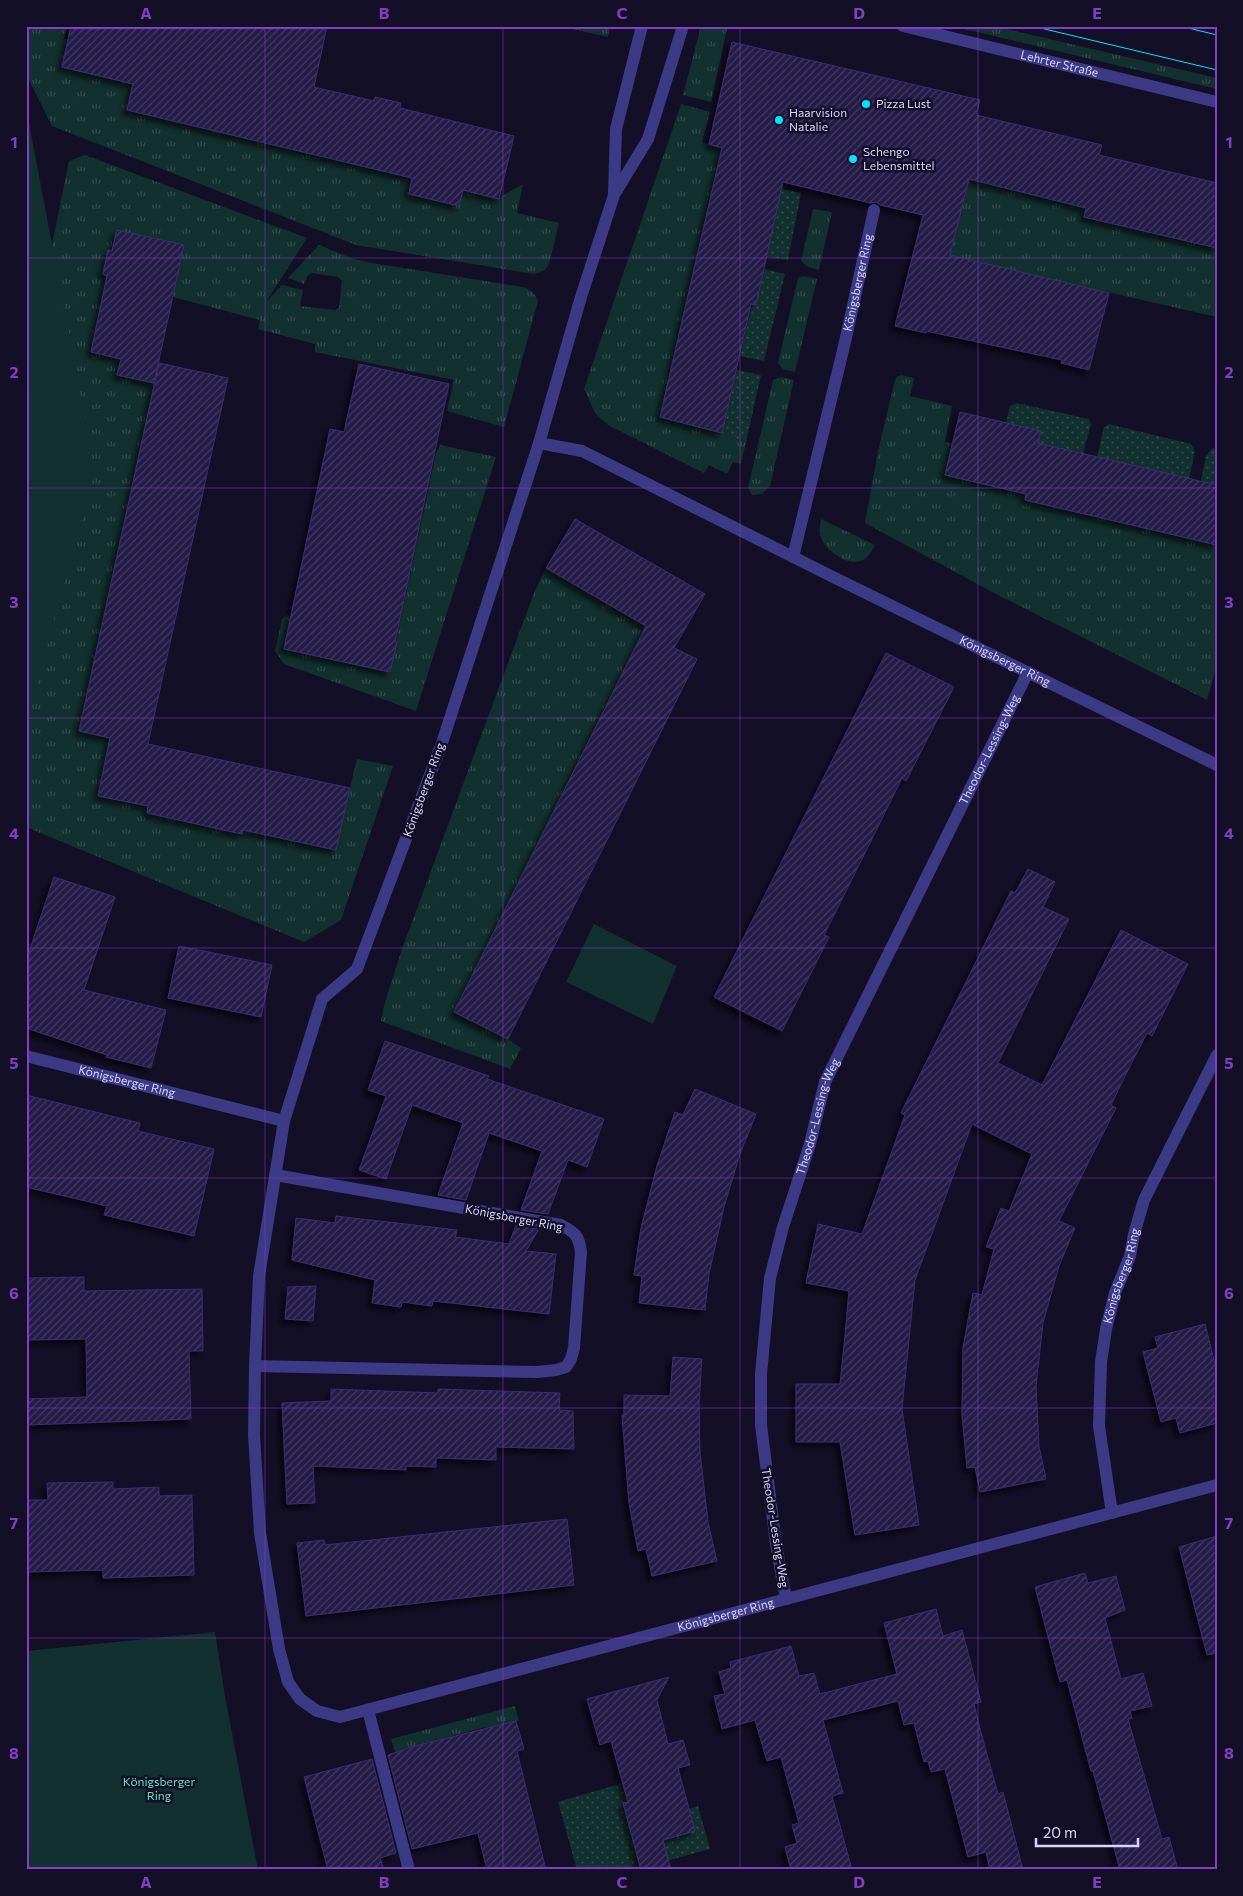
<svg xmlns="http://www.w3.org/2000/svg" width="1243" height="1896" viewBox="0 0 1243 1896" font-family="Commissioner,sans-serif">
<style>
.grass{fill:url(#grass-tufts)}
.park{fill:#12302f}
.garden{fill:url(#garden-dots)}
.building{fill:url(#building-hatch);stroke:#3b2d73;filter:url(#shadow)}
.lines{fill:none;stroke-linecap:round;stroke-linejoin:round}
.minor{stroke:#3d3a85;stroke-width:12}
.tram{stroke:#00e5ff;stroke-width:1}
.grid{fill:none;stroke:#843dc5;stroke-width:1;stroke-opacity:0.55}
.poi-dot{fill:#00e5ff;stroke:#130f26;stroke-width:2}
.labels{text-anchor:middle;stroke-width:5;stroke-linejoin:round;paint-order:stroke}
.street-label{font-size:12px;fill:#d9d4ff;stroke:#130f26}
.poi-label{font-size:12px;fill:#d9d4ff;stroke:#130f26;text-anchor:start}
.park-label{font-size:12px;fill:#5fe0c0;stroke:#130f26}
.neatline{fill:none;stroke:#843dc5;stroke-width:2}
.grid-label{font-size:16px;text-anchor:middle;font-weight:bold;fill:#843dc5}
</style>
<defs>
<pattern id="grass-tufts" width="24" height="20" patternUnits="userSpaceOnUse" patternTransform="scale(1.25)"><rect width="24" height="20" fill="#12302f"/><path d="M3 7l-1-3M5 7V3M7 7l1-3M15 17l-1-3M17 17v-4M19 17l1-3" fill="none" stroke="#344d4e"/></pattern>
<pattern id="garden-dots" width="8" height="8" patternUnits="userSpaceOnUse" patternTransform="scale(1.25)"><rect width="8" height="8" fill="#12302f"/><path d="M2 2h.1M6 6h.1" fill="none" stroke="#344d4e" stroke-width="1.8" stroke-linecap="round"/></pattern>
<pattern id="building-hatch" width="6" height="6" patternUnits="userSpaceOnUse" patternTransform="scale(1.25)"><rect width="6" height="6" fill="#241b47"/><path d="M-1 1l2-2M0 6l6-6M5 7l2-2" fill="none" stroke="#433b63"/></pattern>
<filter id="shadow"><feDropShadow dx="-4.5" dy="4.5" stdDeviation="2.5" flood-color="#0009"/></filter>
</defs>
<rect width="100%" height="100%" fill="#130f26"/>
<g class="grass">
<polygon points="26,26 67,26 64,39 68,39 62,67 121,81 134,79 127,110 412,178 409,194 459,206 463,190 499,198 523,184 517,213 559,223 549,264 545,270 534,274 356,245 52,126 26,74"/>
<polygon points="574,26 610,26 608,37 573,29"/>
<polygon points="701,26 718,26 727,29 711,102 683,95"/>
<polygon points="952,26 994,26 1217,78 1217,89"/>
<polygon points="681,104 710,112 702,142 722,148 660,417 722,433 746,442 741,464 733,462 727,474 709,465 704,473 608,425 595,413 584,389"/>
<path d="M85,155L307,238L266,302L282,285L303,290L300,306L335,310L339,308L342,281L338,277L311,273L308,275L304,284L288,278L319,245L354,259L372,263L523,287C531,290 535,293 538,301L504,427L447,411L454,380L315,352V344L258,329L260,320L173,297L184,245L117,231L112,251H108L103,274L107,276L91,352L121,359L118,375L155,383L79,731L110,738L98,795L148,806L147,813L242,834L243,830L335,850L357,759L393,766L341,920L304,942L26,827V371L69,161Z"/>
<polygon points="969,179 1086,208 1085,217 1217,248 1217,317 949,256"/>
<polygon points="813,209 832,212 819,270 806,266 801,261"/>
<polygon points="803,276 817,279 795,372 783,369 778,363 798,278"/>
<polygon points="901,375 914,378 910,396 952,406 945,442 953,443 945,475 1026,494 1025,500 1217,545 1217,665 1207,700 994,593 865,523 878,451 895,380 897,377"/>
<polygon points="781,377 794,380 770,486 762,494 752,495 748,488 773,380"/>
<polygon points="440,445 496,457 416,711 284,664 275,651 282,619 287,615 291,617 284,649 390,672 403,607 436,453"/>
<path d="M821,519L875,545C872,550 868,558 863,560C848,567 827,552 821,538C819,532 820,525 821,519Z"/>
<polygon points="546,568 628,616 654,628 642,633 454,1011 508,1039 521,1048 510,1069 381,1021 385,1002 402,949 534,593"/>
<polygon points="515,1706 519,1721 486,1729 485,1727 395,1752 391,1739"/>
</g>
<g class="park">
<polygon points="26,26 33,26 26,56"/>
<polygon points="26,107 95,472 26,722"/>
<polygon points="594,924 677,966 653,1024 566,982"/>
<polygon points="215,1632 225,1696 258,1870 26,1870 26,1651"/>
</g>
<g class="garden">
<polygon points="779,188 801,193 788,260 767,257 774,222"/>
<polygon points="764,269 785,274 764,361 740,356 752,304 756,305"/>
<polygon points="737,370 761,375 746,442 722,433"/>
<polygon points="1017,403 1089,419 1091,424 1083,453 1038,443 1041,431 1006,423 1010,406"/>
<polygon points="1109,424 1191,444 1195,451 1189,479 1097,457 1104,427"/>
<polygon points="1213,448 1217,449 1217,485 1201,481 1206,455"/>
<polygon points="623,1783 628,1802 623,1804 635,1847 694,1831 689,1809 698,1806 710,1849 634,1870 577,1870 558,1802"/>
</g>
<g class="building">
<polygon points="71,26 327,26 314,87 374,101 375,97 401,103 400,108 514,136 499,199 463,190 459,206 409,194 412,178 127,110 133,84 62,67"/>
<polygon points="732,42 980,100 976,115 1102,145 1099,155 1217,183 1217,248 1084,217 1086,208 969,179 950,255 1109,293 1089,370 1061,363 1062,360 926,331 926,333 895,326 923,215 880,205 876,202 870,203 783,182 756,305 751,304 722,433 660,417 722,148 709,144"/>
<polygon points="117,230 184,245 154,383 117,375 121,359 91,352 107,276 103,274 108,250 112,251"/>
<polygon points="159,363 228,378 148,744 350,788 336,850 243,830 242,834 147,813 148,806 98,796 110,738 79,731"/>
<polygon points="359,364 449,384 395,642 397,642 390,672 284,649 330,429 344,432"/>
<polygon points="960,412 1041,431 1038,443 1217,485 1217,545 1025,500 1026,494 945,475"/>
<polygon points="575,519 705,594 674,648 697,659 508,1039 454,1012 646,626 546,568"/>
<polygon points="886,653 954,687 906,781 902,778 866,851 824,935 829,937 782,1031 714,997"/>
<polygon points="1028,869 1055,882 1043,907 1069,919 998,1063 1042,1085 1121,930 1188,964 1152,1036 1147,1033 1125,1076 1111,1105 1116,1108 1059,1221 1075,1228 1059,1266 1043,1323 1036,1386 1039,1446 1046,1479 980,1492 975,1467 967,1468 962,1414 963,1348 973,1293 982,1295 994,1249 986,1247 1001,1208 1009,1211 1032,1154 972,1124 915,1280 902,1409 919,1525 855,1535 840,1442 796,1442 796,1384 840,1384 845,1336 849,1291 806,1283 818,1224 862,1234 905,1115 901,1113 1011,891 1015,893"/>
<polygon points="54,877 115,897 84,990 166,1010 151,1068 106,1057 107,1055 26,1028 26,961"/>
<polygon points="179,946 272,965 261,1017 168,998"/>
<polygon points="385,1041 489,1076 487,1079 604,1119 587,1167 568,1160 548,1214 521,1210 542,1151 489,1133 466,1200 438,1195 463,1123 412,1105 386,1179 359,1170 386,1096 368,1090"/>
<polygon points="695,1089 756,1114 740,1154 724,1207 709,1274 705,1310 639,1303 642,1276 634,1275 641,1228 657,1166 675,1112 683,1115"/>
<polygon points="26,1095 140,1123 138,1131 214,1149 194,1236 104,1215 107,1206 26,1187"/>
<polygon points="336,1216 457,1230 455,1237 509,1244 516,1225 539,1229 526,1251 556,1254 549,1314 433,1301 432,1306 402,1302 401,1307 372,1303 375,1280 292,1260 296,1218 335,1223"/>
<polygon points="84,1277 84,1291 202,1289 203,1351 189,1351 191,1419 26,1425 26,1399 87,1397 86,1339 26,1340 26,1278"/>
<polygon points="316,1286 313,1321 285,1319 288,1287"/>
<polygon points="1205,1324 1217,1372 1217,1423 1180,1433 1176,1418 1161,1422 1143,1352 1158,1348 1155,1337"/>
<polygon points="673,1357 702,1359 699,1403 700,1452 708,1522 717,1561 652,1576 646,1549 638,1551 629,1503 622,1415 624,1415 624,1395 670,1396"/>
<polygon points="331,1389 438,1393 438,1389 560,1393 559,1410 573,1411 574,1449 496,1447 496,1460 436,1458 436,1467 406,1466 406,1470 313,1466 315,1503 287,1504 282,1403 331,1401"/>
<polygon points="113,1482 113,1489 159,1487 159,1496 192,1495 194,1575 103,1578 103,1570 26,1572 26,1500 48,1500 47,1483"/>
<polygon points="567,1519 574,1585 306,1616 297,1543 324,1540 325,1545"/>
<polygon points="1217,1536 1217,1653 1207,1655 1179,1547"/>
<polygon points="1085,1573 1088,1583 1116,1576 1125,1610 1105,1618 1121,1679 1143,1673 1152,1706 1130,1711 1132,1718 1128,1719 1162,1839 1169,1837 1178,1870 1120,1870 1093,1771 1091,1771 1067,1680 1060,1682 1035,1587"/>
<polygon points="936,1609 943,1636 962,1630 981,1702 974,1704 980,1729 998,1794 1003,1792 1023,1870 990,1870 986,1852 968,1857 945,1769 931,1772 928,1761 924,1762 914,1723 904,1725 898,1701 823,1720 843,1793 832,1796 852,1870 791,1870 785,1847 797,1843 792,1825 799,1823 781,1757 767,1761 755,1720 722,1729 714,1696 725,1694 719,1672 731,1668 730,1662 791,1646 799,1676 814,1673 820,1694 897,1674 884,1623"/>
<polygon points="669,1677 657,1700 668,1744 683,1740 690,1765 678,1768 695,1831 663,1840 671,1870 641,1870 623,1803 628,1802 611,1741 600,1745 587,1699"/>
<polygon points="516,1721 524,1749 517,1751 546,1870 487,1870 478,1833 412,1849 388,1755 411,1747"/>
<polygon points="372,1759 396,1853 380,1858 384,1870 328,1870 304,1777"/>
</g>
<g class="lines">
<g class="minor">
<path id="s1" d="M683,26L648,139L614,195L581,297L539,443L442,743L357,969L322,999L284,1121L259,1276L255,1366L254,1435L260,1533L279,1649L288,1682L300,1699L317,1711L340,1717L1217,1485"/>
<path id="s2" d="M903,26L1217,102"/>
<polyline points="614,192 616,129 642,26"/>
<path id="s3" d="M539,443L582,451L835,578L1217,765"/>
<path id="s4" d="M793,557L845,342L874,210"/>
<path id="s5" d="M26,1056L284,1121"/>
<path d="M255,1366L537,1372L556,1370L566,1367L571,1359L574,1348L581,1252C579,1236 576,1233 561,1225L275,1175"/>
<path id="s6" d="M1112,1513L1099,1426L1101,1362L1106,1329L1115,1293L1130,1256L1134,1234L1144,1200L1217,1055"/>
<path id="s7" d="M787,1599L784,1589L776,1544L761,1425V1374L770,1278L783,1227L810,1144L825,1082L1028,672"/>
<polyline points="368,1710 409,1870"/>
</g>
<g class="tram">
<polyline points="1032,26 1217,70"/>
<polyline points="1180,26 1217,35"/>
</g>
</g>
<path class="grid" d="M265,26V1870M503,26V1870M740,26V1870M978,26V1870M26,258H1217M26,488H1217M26,718H1217M26,948H1217M26,1178H1217M26,1408H1217M26,1638H1217"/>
<g class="poi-dot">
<circle cx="866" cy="104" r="5"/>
<circle cx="779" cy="120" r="5"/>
<circle cx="853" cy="159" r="5"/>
</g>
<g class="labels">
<g class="street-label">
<text dy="4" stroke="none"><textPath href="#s2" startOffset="161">Lehrter Straße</textPath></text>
<text dy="4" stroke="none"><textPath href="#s4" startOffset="282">Königsberger Ring</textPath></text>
<text dy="4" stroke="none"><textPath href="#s3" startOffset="516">Königsberger Ring</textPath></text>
<text dy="4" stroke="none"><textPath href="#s7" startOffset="898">Theodor-Lessing-Weg</textPath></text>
<text transform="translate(424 790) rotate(-70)" y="4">Königsberger Ring</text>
<text dy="4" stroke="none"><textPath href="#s5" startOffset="104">Königsberger Ring</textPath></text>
<text dy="4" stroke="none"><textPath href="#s7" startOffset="492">Theodor-Lessing-Weg</textPath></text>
<text transform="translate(514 1218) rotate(11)" y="4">Königsberger Ring</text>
<text dy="4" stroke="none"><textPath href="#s6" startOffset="241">Königsberger Ring</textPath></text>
<text transform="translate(775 1528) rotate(81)" y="4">Theodor-Lessing-Weg</text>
<text dy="4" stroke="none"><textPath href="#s1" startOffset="2204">Königsberger Ring</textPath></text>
</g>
<g class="poi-label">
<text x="876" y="108">Pizza Lust</text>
<text x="789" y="117">Haarvision<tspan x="789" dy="14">Natalie</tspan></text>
<text x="863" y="156">Schengo<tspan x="863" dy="14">Lebensmittel</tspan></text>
</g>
<g class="park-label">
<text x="159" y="1786">Königsberger<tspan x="159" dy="14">Ring</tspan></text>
</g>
</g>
<rect width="1243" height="1896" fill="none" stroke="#130f26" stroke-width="55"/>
<path d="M1036 1838v8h102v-8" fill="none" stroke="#d9d4ff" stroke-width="2.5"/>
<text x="1043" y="1838" font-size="15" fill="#d9d4ff" stroke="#130f26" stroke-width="4" paint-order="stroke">20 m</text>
<rect x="28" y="28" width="1188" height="1840" class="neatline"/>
<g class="grid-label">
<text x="146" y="19">A</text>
<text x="384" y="19">B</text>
<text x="622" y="19">C</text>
<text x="859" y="19">D</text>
<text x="1097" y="19">E</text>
<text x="14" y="148">1</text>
<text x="1229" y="148">1</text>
<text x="14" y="378">2</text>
<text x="1229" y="378">2</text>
<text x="14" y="608">3</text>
<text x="1229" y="608">3</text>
<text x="14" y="839">4</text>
<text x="1229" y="839">4</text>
<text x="14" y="1069">5</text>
<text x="1229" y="1069">5</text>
<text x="14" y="1299">6</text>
<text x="1229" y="1299">6</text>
<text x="14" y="1529">7</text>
<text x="1229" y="1529">7</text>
<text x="14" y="1759">8</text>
<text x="1229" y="1759">8</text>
<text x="146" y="1888">A</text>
<text x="384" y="1888">B</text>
<text x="622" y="1888">C</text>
<text x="859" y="1888">D</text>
<text x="1097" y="1888">E</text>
</g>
</svg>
